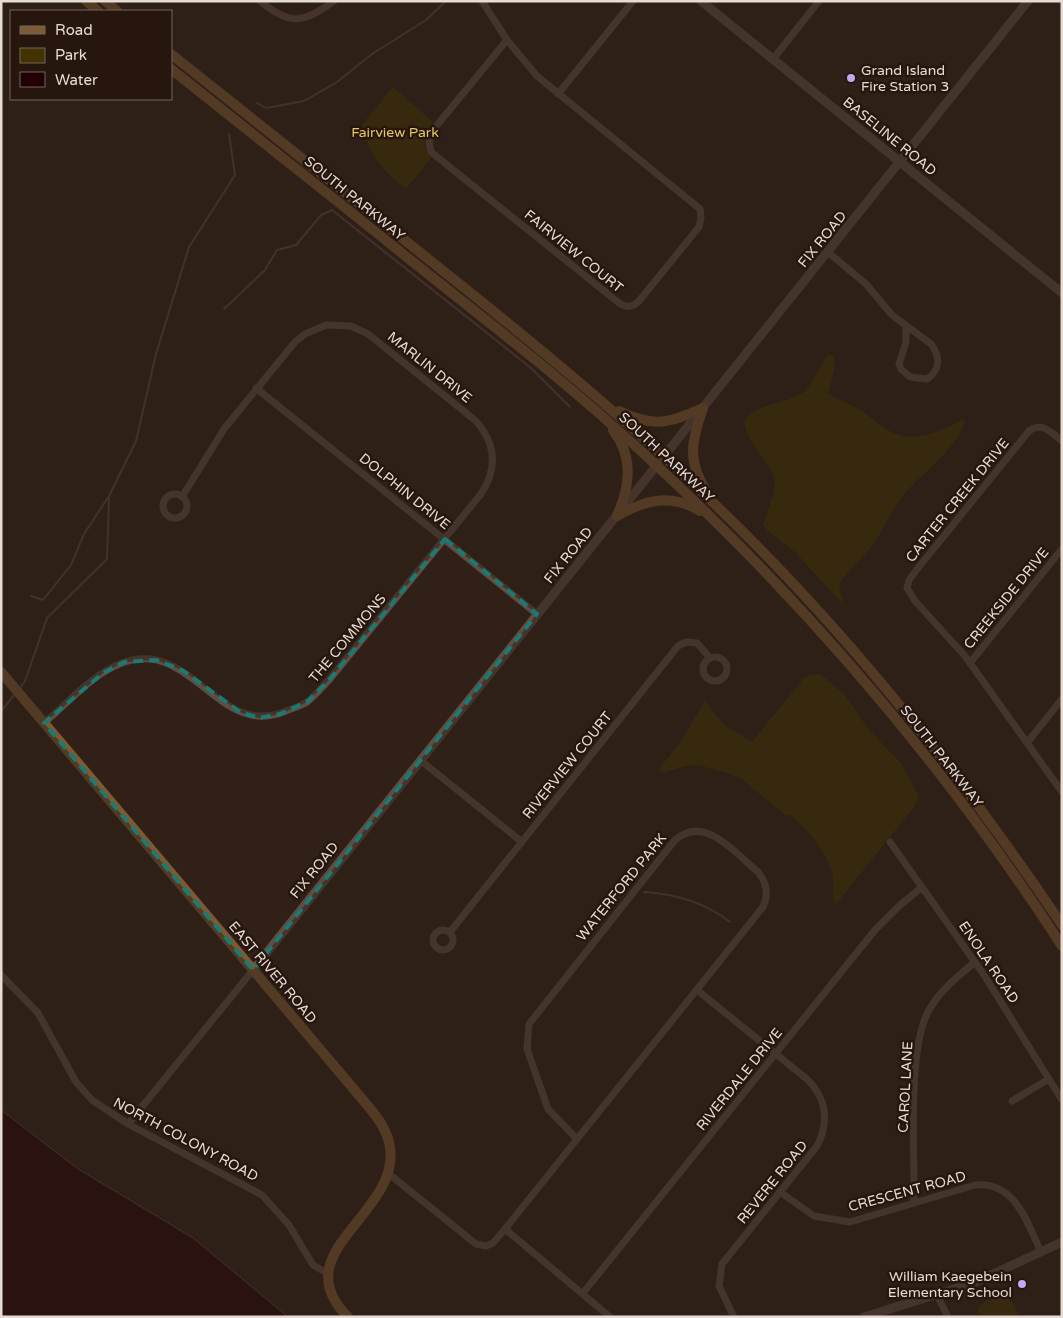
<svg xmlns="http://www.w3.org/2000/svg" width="1063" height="1318" viewBox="0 0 1063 1318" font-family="'Varela Round',sans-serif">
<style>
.green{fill:#423300}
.water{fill:#220008;stroke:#5d4246}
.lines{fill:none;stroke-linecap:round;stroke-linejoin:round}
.stream{stroke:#5d4246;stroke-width:2}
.minor{stroke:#5f4c43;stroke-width:7}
.tertiary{stroke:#5f4c43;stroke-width:9}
.secondary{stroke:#7c5a33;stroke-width:10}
.marked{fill:none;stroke:#1a7b73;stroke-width:4;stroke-dasharray:10 6;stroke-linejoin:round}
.poi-dot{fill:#c2a8f2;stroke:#26160e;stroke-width:2}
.labels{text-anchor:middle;stroke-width:5;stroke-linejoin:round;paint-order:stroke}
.poi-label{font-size:14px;fill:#e6dbd5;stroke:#26160e;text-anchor:start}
.park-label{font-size:14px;fill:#e7c662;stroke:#26160e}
.street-label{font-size:14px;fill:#e6dbd5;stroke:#26160e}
</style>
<rect width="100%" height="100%" fill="#302017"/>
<g class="green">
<path d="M393,87L433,122C425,135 420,145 431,158L406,189C384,172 369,154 361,126Z"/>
<path d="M828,354L833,357L835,366L828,393C839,402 854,404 865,413C894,437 906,444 944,429C952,426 957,421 965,419C961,445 923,472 906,492C891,508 884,530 871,547C861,560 847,570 839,585L843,600L841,602L795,552L768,531L763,524C767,512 774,497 775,485C776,465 746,445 744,421C758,403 781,405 799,395C814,386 818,368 828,354Z"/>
<path d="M820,674L843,693L869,730L901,763L919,796L914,807L836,904C830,895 835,882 832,872C825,850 808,829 790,815H785L742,779L727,773L698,765L685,766L663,773L659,769L681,741L705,701L723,724L752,742L804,678L810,675Z"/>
<path d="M999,1295C1011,1296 1018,1306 1017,1317H981L978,1310L980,1305Z"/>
</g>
<polygon class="water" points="1,1110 78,1169 193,1238 288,1317 1,1317"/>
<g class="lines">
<g class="stream">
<polyline points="257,103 266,108 304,101 337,82 372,54 426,20 446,1"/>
<polyline points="224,309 265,270 277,250 296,245 321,215 332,210 531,368 570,407"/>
<polyline points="31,596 43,600 71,565 84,534 109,496 136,441 156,354 189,247 235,175 229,134"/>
<polyline points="20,688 25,681 47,618 107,559 109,498"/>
<polyline points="1,711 15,694"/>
<path d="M644,892C675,894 706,903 730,922"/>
</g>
<g class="minor">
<path d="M260,1C290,26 304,23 334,1"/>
<polyline points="482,1 507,40"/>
<path d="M507,40L537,76L700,209L701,218L699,227L639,301C633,307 626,308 619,303L431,152L429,142L433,130Z"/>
<polyline points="773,59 819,1"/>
<polyline points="558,94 633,1"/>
<path d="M829,253L866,284L892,315L931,344C940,356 941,370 927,379L910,377L901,369L899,364L906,342V326"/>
<polyline points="256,388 537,614"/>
<path d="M1062,441C1052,433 1041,421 1029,431L918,568L909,580L907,588L915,601L965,656L1062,792"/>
<circle cx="175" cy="506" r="12"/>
<circle cx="715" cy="669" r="12"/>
<polyline points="970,663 1062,549"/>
<path d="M44,723C68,703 92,674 122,663C192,637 218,740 286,711C293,708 301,706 307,702C315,696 322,687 329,680L481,494C498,468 496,444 476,421L368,334L351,326L326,325L305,334L295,342L224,429L182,497"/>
<polyline points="1027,743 1062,699"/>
<polyline points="420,760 522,842"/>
<polyline points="890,842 984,975 1062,1100"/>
<circle cx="443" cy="940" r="10"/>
<polyline points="450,932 678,646 686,642 697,643 710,658"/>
<polyline points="1,975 38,1013 76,1082 92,1100 128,1124 262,1195 289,1225 313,1265 327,1273"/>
<path d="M697,990L808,1080C827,1099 829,1123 817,1146L722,1264L719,1286L734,1317"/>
<polyline points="1012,1101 1049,1079"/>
<polyline points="128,1124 253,970"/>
<path d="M389,1174L476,1244L486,1246L493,1243L505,1229L763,907C769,894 767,883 758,872C735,853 705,814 675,840L529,1024L527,1049L548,1109L577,1139"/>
<path d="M780,1192L814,1216L850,1222L975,1185C1015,1181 1027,1222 1041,1252"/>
<path d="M914,1203C915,1156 907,1052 928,1012C939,991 957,977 975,962"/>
<polyline points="505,1229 610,1317"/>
<polyline points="583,1293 875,930 899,906 922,887"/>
<polyline points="937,1295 948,1317"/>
</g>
<g class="tertiary">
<polyline points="701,1 1062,293"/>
<polyline points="253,970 1028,1"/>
<polyline points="864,1317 976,1282 1062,1242"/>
</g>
<g class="secondary">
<polyline points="86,1 98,11"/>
<polyline points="105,1 117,11"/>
<path d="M171,54C255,121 339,188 422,254C539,347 654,441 759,548C872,663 972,791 1062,925"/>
<path d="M171,69C259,139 346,208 433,278C504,334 575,390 642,452C802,598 944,764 1062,946"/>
<path d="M703,408C691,442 687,461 707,492"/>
<path d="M619,411C654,428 669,423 703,408"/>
<path d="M613,430C634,458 630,486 617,516"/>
<path d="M617,516C645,500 671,493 700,511"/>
<path d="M1,672L363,1100C374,1113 385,1126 389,1142C406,1213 281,1250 348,1317"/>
</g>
</g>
<path d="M0 0H1063V1318H0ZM445,539L537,614L253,970L44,723L103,673L124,662L156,660L182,670L240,712L259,718L280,714L307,702L329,680Z" fill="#302017" fill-opacity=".55" fill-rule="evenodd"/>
<path class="marked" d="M445,539L537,614L253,970L44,723L103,673L124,662L156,660L182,670L240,712L259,718L280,714L307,702L329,680Z"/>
<g class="poi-dot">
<circle cx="851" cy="78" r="5"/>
<circle cx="1022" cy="1284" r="5"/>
</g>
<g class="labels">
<g class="poi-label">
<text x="861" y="75">Grand Island<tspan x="861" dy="16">Fire Station 3</tspan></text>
<text x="1012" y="1281" text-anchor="end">William Kaegebein<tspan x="1012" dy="16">Elementary School</tspan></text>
</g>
<g class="park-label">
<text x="395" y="137">Fairview Park</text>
</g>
<g class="street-label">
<text transform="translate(890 136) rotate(39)" y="5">BASELINE ROAD</text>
<text transform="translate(355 198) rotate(39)" y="5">SOUTH PARKWAY</text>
<text transform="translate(822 239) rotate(-51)" y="5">FIX ROAD</text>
<text transform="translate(574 251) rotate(39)" y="5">FAIRVIEW COURT</text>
<text transform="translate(430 367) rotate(39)" y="5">MARLIN DRIVE</text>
<text transform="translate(667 457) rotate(43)" y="5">SOUTH PARKWAY</text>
<text transform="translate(405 491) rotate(39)" y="5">DOLPHIN DRIVE</text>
<text transform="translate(957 500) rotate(-51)" y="5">CARTER CREEK DRIVE</text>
<text transform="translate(568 555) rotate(-51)" y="5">FIX ROAD</text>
<text transform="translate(1006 598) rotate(-51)" y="5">CREEKSIDE DRIVE</text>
<text transform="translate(347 638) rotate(-50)" y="5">THE COMMONS</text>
<text transform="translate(942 756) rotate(52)" y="5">SOUTH PARKWAY</text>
<text transform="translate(567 765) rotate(-51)" y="5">RIVERVIEW COURT</text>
<text transform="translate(314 870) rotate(-51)" y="5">FIX ROAD</text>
<text transform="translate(621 887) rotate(-51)" y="5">WATERFORD PARK</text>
<text transform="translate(989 962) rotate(56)" y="5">ENOLA ROAD</text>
<text transform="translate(273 972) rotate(50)" y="5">EAST RIVER ROAD</text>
<text transform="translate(739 1079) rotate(-51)" y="5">RIVERDALE DRIVE</text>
<text transform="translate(905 1087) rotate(-87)" y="5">CAROL LANE</text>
<text transform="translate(186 1139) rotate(28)" y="5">NORTH COLONY ROAD</text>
<text transform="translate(772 1182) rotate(-51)" y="5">REVERE ROAD</text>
<text transform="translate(907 1191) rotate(-15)" y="5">CRESCENT ROAD</text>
</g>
</g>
<rect width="1063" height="1318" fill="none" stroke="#e6dbd5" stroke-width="5"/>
<rect x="10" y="10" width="162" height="90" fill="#26160e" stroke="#73655e"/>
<rect x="20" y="26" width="25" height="8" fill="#7c5a33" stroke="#73655e"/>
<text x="55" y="35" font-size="15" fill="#e6dbd5">Road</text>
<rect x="20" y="48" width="25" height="15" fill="#423300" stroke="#73655e"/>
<text x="55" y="60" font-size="15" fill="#e6dbd5">Park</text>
<rect x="20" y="72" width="25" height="15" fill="#220008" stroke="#73655e"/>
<text x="55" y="85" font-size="15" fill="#e6dbd5">Water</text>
</svg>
